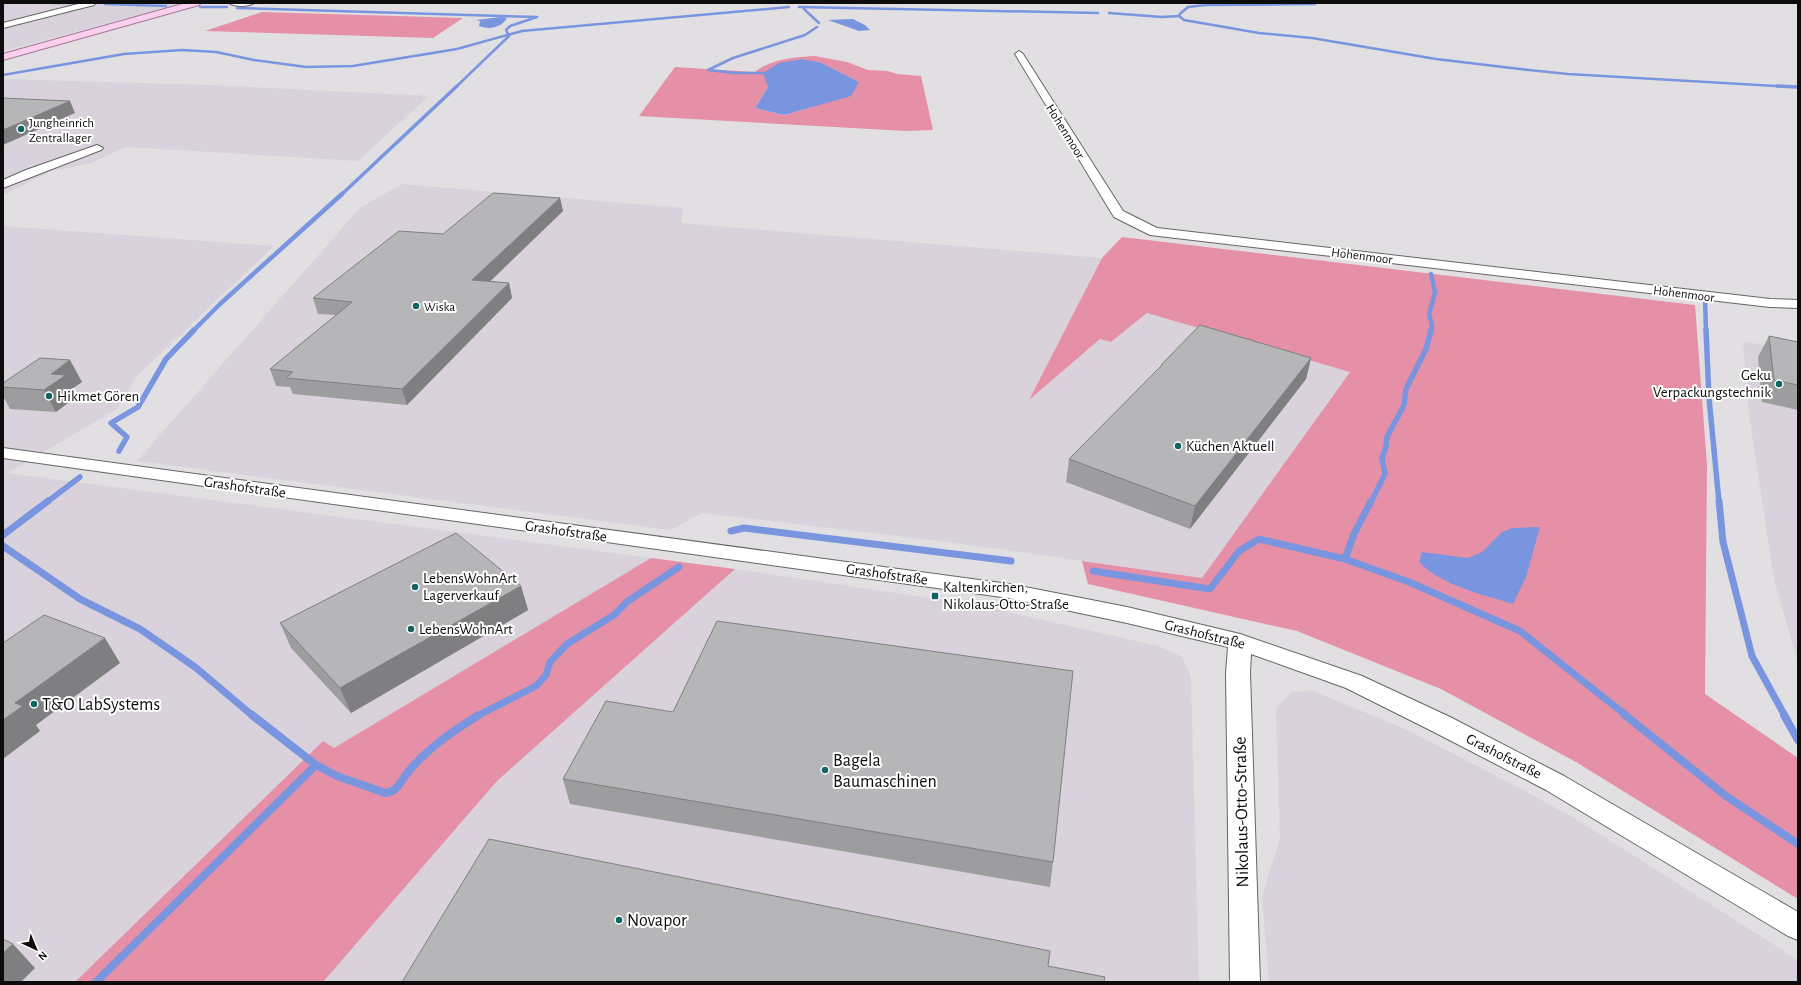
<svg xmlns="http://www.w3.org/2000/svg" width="1801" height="985" viewBox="0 0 1801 985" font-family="'Alegreya Sans',sans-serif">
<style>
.built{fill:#d9d2dc}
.green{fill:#e690a7;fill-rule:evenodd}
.water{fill:#7995df}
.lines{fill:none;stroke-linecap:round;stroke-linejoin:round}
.stream-far5{stroke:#7995df;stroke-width:2.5}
.stream-far4{stroke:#7995df;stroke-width:3.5}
.stream-far3{stroke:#7995df;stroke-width:4.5}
.stream-far2{stroke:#7995df;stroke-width:5.5}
.stream-far1{stroke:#7995df;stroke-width:7}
.stream{stroke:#7995df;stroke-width:8}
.minor-casing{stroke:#666467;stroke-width:2}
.major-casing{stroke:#a67798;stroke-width:2}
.minor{fill:#fff;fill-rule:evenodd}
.major{fill:#fbd0ee;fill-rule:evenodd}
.wall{fill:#9d9d9f}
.shaded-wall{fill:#7f7f82}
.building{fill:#b6b6b9;stroke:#7f7f82}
.poi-dot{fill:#136365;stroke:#fff;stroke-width:1.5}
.labels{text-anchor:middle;stroke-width:4;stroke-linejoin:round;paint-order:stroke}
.far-poi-label{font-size:13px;fill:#0c0c0d;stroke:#fff;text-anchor:start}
.far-street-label{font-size:13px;fill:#0c0c0d;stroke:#fff}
.poi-label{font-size:15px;fill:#0c0c0d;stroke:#fff;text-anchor:start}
.street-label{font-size:15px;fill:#0c0c0d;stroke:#fff}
.near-poi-label{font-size:18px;fill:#0c0c0d;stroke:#fff;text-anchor:start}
.near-street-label{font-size:18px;fill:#0c0c0d;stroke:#fff}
</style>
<rect width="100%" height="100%" fill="#e1dfe2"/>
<g class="built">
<polygon points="3,3 183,3 3,51"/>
<polygon points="3,79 209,85 429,96 358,161 125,147 92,163 52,171 3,195"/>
<polygon points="402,184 683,208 681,223 1102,258 1030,399 1100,339 1111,342 1147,313 1350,371 1202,578 956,543 702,513 670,530 137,461 360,208"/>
<polygon points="3,226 274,246 137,376 117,409 8,473 651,558 334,748 323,741 75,982 3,982"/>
<polygon points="1743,341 1798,352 1798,663 1774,580 1749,414"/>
<polygon points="735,569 977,605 1158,646 1182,657 1191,677 1199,982 323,982 497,781"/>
<polygon points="1311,690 1405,729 1522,789 1584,824 1798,960 1798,982 1269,982 1262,896 1280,839 1276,708 1292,692"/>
</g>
<g class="green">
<polygon points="262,12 463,18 433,38 205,31"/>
<path d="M815,56L847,62L868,70L888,71L897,74L921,76L933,130L906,131L639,116L675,67L755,72C770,59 796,57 815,56ZM822,63L859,82L812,107L784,115L755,108L768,87Z"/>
<polygon points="1122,237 1695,305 1707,465 1705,694 1798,758 1798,899 1576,762 1441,689 1297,631 1088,584 1082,561 1202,578 1350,372 1147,313 1111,342 1100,339 1029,400 1102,258"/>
<polygon points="651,558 735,569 497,781 323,982 75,982 323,741 334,748"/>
</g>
<g class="water">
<path d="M501,17L507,18C501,28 489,30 479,26L480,21L476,20Z"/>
<polygon points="853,19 865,25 870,30 859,31 828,20"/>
<polygon points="802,59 822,63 859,82 851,96 784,115 755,108 768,87 763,73 779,63"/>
<path d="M1540,527L1526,577L1513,604C1482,594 1442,586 1419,562L1422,552L1468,558L1482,552L1502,532L1512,528Z"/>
</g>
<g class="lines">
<g class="stream-far5">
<polyline points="54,3 71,3"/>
<polyline points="105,4 166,6"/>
<polyline points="200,7 227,7"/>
<polyline points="799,7 1098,13"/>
<polyline points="237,8 537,17 510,26 506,30 509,36 456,87"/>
<polyline points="804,9 819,23"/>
<polyline points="1109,13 1162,17 1179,16"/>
<polyline points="1181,13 1188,7 1206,5 1315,4"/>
<polyline points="1180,14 1179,16 1184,20 1259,33 1312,38 1436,59 1520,69 1568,74 1795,87"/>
<polyline points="763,73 735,73 708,70 733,58 805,35 817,27"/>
<polyline points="3,75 124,54 182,50 216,52 254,60 306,67 353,66 457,49 522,31 789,7"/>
</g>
<g class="stream-far4">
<polyline points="1777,86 1798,87"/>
<polyline points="341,195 457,86"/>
</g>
<g class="stream-far3">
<polyline points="1705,299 1706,331"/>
<polyline points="193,331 220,304 342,194"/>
<polyline points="1431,331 1432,325 1429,314 1435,293 1431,274"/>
</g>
<g class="stream-far2">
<polyline points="1706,330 1709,398 1719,502"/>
<polyline points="119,451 127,437 111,423 138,407 166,359 194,330"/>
<polyline points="47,502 80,477"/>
<polyline points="1371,502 1385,474 1382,458 1386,447 1387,437 1404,405 1406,389 1426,349 1431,330"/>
</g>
<g class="stream-far1">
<polyline points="1719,501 1723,542 1752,656 1785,716"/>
<polyline points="731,531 744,528 1011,561"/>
<polyline points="3,535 48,501"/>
<polyline points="3,546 80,599 140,629 195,667 253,716"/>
<polyline points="1345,559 1354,534 1371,501"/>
<polyline points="1093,571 1210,589 1239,551 1259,539 1345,559 1409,582 1520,631 1627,716"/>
<polyline points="477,716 536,686 546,675 550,662 567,644 614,615 628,601 679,567"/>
</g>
<g class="stream">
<polyline points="252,715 316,765"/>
<polyline points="1625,715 1726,796 1798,844"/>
<polyline points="1784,715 1798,740"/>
<path d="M96,982L316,765L337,776L385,793C398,791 398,785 405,776C422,753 454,730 479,715"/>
</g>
<g class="minor-casing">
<g id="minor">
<polygon points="82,3 95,3 94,5 3,28 3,23"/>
<path d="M229,3H254C248,7 235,7 229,3Z"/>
<polygon points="1019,51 1023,54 1123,211 1157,228 1770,299 1798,300 1798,308 1770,307 1150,235 1114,217 1015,54"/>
<polygon points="97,145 103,148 101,150 3,188 3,180 26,170"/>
<polygon points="3,448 1009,584 1127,607 1240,634 1362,676 1450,717 1564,776 1798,912 1798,940 1788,936 1546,790 1432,731 1346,688 1251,654 1250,673 1260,982 1230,982 1226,673 1228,647 1127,623 1009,598 3,458"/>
</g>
</g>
<g class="major-casing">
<polygon id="major" points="186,3 201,3 199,5 3,60 3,54"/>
</g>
<use href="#minor" class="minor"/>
<use href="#major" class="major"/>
</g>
<g class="wall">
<polygon points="560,198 563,211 490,281 509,283 512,298 407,405 293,394 290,387 276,386 270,369 336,315 318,314 313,298 443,234"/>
<polygon points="1769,336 1798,342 1798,410 1762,402 1758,357"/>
<polygon points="1311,358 1306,379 1190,529 1066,482 1069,459 1161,367 1161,365"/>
<polygon points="82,382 73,388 77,396 56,412 10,409 3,396 3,383"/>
<polygon points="521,586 528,610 351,713 291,648 280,623"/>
<polygon points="673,712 1053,862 1050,887 570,804 563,779"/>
</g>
<g class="shaded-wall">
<polygon points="70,101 75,113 3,145 3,130"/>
<polygon points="560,198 563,211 476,295 472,280"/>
<polygon points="509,283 512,298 407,405 402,389"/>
<polygon points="1311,358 1306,379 1190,529 1195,506"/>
<polygon points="70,360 82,382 73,388 77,396 56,412 44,390 51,374"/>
<polygon points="521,586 528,610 351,713 340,688"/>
<polygon points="105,638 120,663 36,725 40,731 3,759 3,720 15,703"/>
<polygon points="13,944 35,968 21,982 3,982 3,953"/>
</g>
<g class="building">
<polygon points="3,98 70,101 3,130"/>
<polygon points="493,193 560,198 472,280 509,283 402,389 286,378 293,372 270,369 352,302 313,298 399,231 443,234"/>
<polygon points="1200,325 1311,358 1195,506 1069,459 1162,365 1161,365"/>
<polygon points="1769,336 1798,342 1798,385 1774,380"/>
<polygon points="40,358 70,360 51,374 66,375 44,390 3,387 3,383"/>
<polygon points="456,533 521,586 340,688 280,623"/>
<polygon points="44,615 105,638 15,703 23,706 3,720 3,643"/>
<polygon points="717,621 1073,671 1053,862 563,779 606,701 673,712"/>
<polygon points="489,839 1050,951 1048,966 1105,977 1104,982 402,982"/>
<polygon points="3,939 13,944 3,953"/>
</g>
<g class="poi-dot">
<circle cx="21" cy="129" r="4"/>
<circle cx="416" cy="306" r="4"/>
<circle cx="1779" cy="384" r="4"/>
<circle cx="49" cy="396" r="4"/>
<circle cx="1178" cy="446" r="4"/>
<circle cx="415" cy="587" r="4"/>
<rect x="931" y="592" width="8" height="8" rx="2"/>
<circle cx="411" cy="629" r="4"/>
<circle cx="34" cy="704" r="4"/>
<circle cx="825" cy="770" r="4"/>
<circle cx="619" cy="920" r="4"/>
</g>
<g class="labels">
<g class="far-poi-label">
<text x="29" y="127">Jungheinrich<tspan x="29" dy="15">Zentrallager</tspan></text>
<text x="424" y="311">Wiska</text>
</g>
<g class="far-street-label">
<text transform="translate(1066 131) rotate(58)" y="5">Hohenmoor</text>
<text transform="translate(1362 255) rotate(7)" y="5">Hohenmoor</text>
<text transform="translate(1684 293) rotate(7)" y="5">Hohenmoor</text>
</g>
<g class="poi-label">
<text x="1771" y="380" text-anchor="end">Geku<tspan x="1771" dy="17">Verpackungstechnik</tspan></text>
<text x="57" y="401">Hikmet Gören</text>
<text x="1186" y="451">Küchen Aktuell</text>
<text x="423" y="583">LebensWohnArt<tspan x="423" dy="17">Lagerverkauf</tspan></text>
<text x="943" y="592">Kaltenkirchen,<tspan x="943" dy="17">Nikolaus-Otto-Straße</tspan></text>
<text x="419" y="634">LebensWohnArt</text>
</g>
<g class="street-label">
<text transform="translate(245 487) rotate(8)" y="5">Grashofstraße</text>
<text transform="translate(566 531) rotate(8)" y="5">Grashofstraße</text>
<text transform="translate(887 574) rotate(8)" y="5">Grashofstraße</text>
<text transform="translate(1205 634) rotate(14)" y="5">Grashofstraße</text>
<text transform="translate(1504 756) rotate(27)" y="5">Grashofstraße</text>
</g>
<g class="near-poi-label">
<text x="42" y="710">T&amp;O LabSystems</text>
<text x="833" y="766">Bagela<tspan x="833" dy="21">Baumaschinen</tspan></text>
<text x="627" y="926">Novapor</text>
</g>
<g class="near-street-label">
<text transform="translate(1241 812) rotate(-91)" y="6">Nikolaus-Otto-Straße</text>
</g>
</g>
<rect width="1801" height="985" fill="none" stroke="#0c0c0d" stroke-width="8"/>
<g transform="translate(36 949) rotate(136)" stroke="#ffffff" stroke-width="3" paint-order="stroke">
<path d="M0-3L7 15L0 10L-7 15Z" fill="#0c0c0d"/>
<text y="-6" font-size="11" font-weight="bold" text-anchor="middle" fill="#0c0c0d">N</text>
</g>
</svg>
